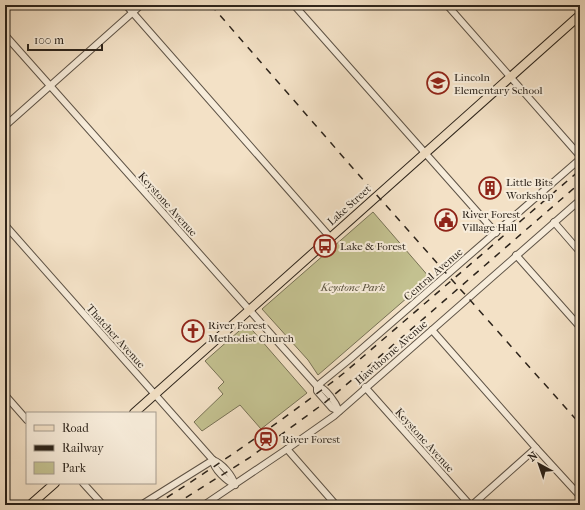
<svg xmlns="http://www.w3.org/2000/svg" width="585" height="510" viewBox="0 0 585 510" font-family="'IM FELL French Canon',serif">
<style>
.green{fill:#c3c190;stroke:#787256}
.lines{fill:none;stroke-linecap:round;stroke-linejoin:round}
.minor-casing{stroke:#5e5346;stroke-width:8}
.major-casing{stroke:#2d241b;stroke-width:10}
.minor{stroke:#f7ecda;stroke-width:6}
.major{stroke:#f3e1c6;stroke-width:8}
.rail{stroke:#2d241b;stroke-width:1.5;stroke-dasharray:7 7;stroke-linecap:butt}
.labels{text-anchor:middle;stroke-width:4;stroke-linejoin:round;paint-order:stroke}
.poi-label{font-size:11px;fill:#2d241b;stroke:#f7ecda;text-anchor:start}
.street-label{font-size:11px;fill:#2d241b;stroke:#f7ecda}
.park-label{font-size:11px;font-style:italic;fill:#5a533e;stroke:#f7ecda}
</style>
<rect width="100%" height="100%" fill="#f3e1c6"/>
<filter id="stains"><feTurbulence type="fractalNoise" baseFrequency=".005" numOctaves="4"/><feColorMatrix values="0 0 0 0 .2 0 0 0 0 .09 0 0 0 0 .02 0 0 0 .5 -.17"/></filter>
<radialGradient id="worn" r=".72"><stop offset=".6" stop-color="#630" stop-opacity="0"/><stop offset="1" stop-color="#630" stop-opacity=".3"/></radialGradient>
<g class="green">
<polygon points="373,212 430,278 318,375 308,360 262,309"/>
<polygon points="247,324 307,393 261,429 240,405 202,431 194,422 223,394 218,388 224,382 205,361"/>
</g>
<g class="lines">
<g class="minor-casing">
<g id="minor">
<polyline points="126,5 330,237"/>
<polyline points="294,5 496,233"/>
<polyline points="447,5 580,156"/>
<path d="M5,35L317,386C326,388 336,403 339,411"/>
<polyline points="5,126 141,5"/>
<polyline points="554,222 580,252"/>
<path d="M5,225L213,460C222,463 233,476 235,485"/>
<polyline points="516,255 580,327"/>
<polyline points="432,330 536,448 580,496"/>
<polyline points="317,386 350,359 580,159"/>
<polyline points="317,386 317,391 332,408 339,411"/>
<polyline points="365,387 470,505"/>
<polyline points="5,395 27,420"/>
<polyline points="287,449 336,505"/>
<path d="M213,460C213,469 227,481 235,485"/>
<polyline points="83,483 103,505"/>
<polyline points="141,505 213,460"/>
<polyline points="204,505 287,449 334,416 580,200"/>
<polyline points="472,505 536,448"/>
</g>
</g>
<g class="major-casing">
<g id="major">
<polyline points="134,413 580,15"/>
<polyline points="30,505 55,483"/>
</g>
</g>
<use href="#minor" class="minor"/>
<use href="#major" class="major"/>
<g class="rail">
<polyline points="211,5 351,166 580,424"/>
<path d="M155,505C220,464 283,420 344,373L580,170"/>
<polyline points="174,505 249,458 323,404 370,365 580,183"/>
</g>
</g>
<defs>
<g id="school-ring" transform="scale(1.15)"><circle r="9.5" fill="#f7ecda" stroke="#8f2418" stroke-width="1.5"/><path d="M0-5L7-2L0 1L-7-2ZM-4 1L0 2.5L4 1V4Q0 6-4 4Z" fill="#8f2418"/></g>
<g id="building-ring" transform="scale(1.15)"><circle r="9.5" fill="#f7ecda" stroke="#8f2418" stroke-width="1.5"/><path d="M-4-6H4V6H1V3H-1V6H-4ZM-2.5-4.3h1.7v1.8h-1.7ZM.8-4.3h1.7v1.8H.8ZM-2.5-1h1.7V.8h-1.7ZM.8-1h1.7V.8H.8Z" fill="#8f2418"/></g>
<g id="civic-ring" transform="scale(1.15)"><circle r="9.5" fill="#f7ecda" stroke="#8f2418" stroke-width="1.5"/><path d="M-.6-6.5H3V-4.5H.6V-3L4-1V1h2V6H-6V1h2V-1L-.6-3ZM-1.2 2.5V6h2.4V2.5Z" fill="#8f2418"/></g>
<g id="bus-ring" transform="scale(1.15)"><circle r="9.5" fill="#f7ecda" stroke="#8f2418" stroke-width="1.5"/><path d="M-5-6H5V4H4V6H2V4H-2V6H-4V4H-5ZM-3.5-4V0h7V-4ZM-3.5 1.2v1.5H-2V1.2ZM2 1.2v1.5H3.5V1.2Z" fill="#8f2418"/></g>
<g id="church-ring" transform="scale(1.15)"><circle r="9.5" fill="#f7ecda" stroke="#8f2418" stroke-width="1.5"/><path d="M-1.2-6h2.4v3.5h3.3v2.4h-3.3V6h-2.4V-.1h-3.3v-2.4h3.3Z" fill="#8f2418"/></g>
<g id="station-ring" transform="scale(1.15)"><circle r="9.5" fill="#f7ecda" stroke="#8f2418" stroke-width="1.5"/><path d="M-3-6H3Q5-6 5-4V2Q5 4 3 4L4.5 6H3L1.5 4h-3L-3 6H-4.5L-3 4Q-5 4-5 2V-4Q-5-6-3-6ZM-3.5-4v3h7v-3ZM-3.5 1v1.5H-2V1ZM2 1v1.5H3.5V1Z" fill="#8f2418"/></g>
</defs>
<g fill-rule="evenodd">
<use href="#school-ring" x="438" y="83"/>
<use href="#building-ring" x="490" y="188"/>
<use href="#civic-ring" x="446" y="220"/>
<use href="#bus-ring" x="325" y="246"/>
<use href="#church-ring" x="193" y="331"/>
<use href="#station-ring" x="266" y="439"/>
</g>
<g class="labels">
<g class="poi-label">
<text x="454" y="81">Lincoln<tspan x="454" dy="13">Elementary School</tspan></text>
<text x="506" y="186">Little Bits<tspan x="506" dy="13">Workshop</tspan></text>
<text x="462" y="218">River Forest<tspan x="462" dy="13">Village Hall</tspan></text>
<text x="340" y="250">Lake &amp; Forest</text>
<text x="208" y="329">River Forest<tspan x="208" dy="13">Methodist Church</tspan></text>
<text x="282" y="443">River Forest</text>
</g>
<g class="street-label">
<text transform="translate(168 204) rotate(48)" y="4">Keystone Avenue</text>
<text transform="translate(349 205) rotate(-42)" y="4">Lake Street</text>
<text transform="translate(433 274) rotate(-41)" y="4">Central Avenue</text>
<text transform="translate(116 336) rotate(48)" y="4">Thatcher Avenue</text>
<text transform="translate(391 352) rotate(-41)" y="4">Hawthorne Avenue</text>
<text transform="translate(425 440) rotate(48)" y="4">Keystone Avenue</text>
</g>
<g class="park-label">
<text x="353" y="291">Keystone Park</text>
</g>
</g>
<rect width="585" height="510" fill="none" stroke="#f3e1c6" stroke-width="20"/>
<rect x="6" y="6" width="573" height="498" fill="none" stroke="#2d241b" stroke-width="2"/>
<rect x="10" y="10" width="565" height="490" fill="none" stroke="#2d241b"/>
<rect x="26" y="412" width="130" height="72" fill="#f7ecda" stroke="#a69c8e"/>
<rect x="34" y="425" width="20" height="6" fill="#f3e1c6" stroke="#a69c8e"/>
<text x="62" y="432" font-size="12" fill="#2d241b">Road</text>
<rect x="34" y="445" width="20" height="6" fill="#2d241b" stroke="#a69c8e"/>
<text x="62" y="452" font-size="12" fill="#2d241b">Railway</text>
<rect x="34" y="462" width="20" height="12" fill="#c3c190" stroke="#a69c8e"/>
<text x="62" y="472" font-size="12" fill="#2d241b">Park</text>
<g transform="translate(539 464) rotate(320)" stroke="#f7ecda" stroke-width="3" paint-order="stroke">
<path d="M0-3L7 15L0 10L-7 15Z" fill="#2d241b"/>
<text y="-6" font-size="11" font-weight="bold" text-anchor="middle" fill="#2d241b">N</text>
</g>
<path d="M28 44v6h74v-6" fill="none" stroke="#2d241b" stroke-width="2"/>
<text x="34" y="44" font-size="12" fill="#2d241b" stroke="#f7ecda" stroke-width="3" paint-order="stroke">100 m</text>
<rect width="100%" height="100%" filter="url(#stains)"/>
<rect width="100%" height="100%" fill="url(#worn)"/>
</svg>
